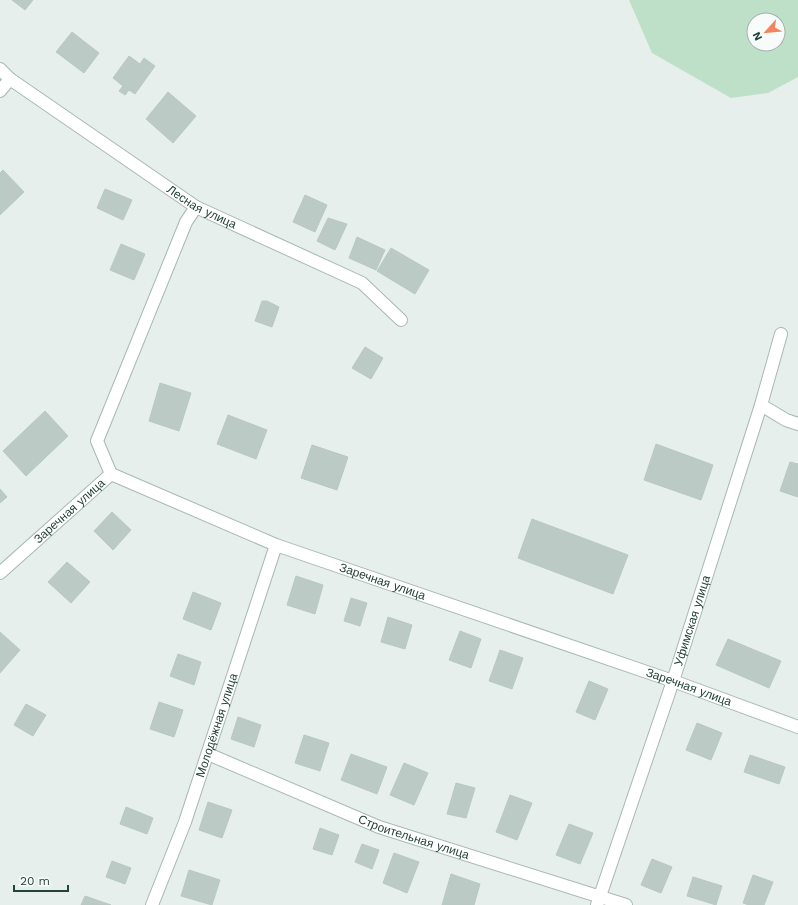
<svg xmlns="http://www.w3.org/2000/svg" width="798" height="905" viewBox="0 0 798 905" font-family="'Work Sans',sans-serif">
<style>
.green{fill:#bfe0c8;fill-rule:evenodd}
.building{fill:#bbcac4;stroke:#b8c9c2}
.lines{fill:none;stroke-linecap:round;stroke-linejoin:round}
.street-casing{stroke:#a8b8b2;stroke-width:14}
.street{stroke:#fff;stroke-width:12}
.labels{text-anchor:middle;stroke-width:3.5;stroke-linejoin:round;paint-order:stroke}
.street-label{font-size:12px;fill:#24423a;stroke:#f7fbf9}
</style>
<rect width="100%" height="100%" fill="#e6efeb"/>
<path class="green" d="M629,0H798V77L768,93L731,98L652,53ZM754,20H778V44H754Z"/>
<g class="building">
<polygon points="12,0 33,0 25,10"/>
<polygon points="72,32 99,53 84,73 56,52"/>
<polygon points="129,56 140,64 144,58 155,66 135,94 129,90 125,95 119,91 123,86 113,78"/>
<polygon points="168,92 196,116 173,143 146,119"/>
<polygon points="3,170 24,192 0,215 0,173"/>
<polygon points="105,189 132,200 123,220 97,208"/>
<polygon points="305,195 327,205 315,232 293,222"/>
<polygon points="328,218 347,224 335,250 317,241"/>
<polygon points="357,237 385,250 376,270 349,258"/>
<polygon points="121,244 145,254 134,280 110,270"/>
<polygon points="391,248 429,270 415,294 377,271"/>
<polygon points="262,301 267,301 279,307 272,327 255,321"/>
<polygon points="365,347 383,358 371,379 352,368"/>
<polygon points="160,383 191,393 179,431 149,421"/>
<polygon points="45,411 68,436 26,476 3,451"/>
<polygon points="228,415 267,430 256,459 217,444"/>
<polygon points="656,444 713,465 701,500 644,480"/>
<polygon points="312,445 348,457 337,490 301,478"/>
<polygon points="790,462 798,464 798,497 780,491"/>
<polygon points="0,489 7,497 0,503"/>
<polygon points="112,512 131,530 113,550 94,531"/>
<polygon points="532,519 628,555 613,594 518,558"/>
<polygon points="67,562 90,582 71,603 48,582"/>
<polygon points="296,576 323,585 315,614 287,605"/>
<polygon points="193,592 221,603 211,630 183,619"/>
<polygon points="351,598 367,603 360,626 344,621"/>
<polygon points="388,617 412,625 405,649 381,642"/>
<polygon points="460,631 481,639 471,668 449,660"/>
<polygon points="0,632 20,650 0,673"/>
<polygon points="728,639 781,661 769,688 716,665"/>
<polygon points="500,650 523,658 512,689 489,681"/>
<polygon points="178,654 201,662 194,685 170,676"/>
<polygon points="589,681 608,689 595,720 576,712"/>
<polygon points="159,702 183,710 174,737 150,729"/>
<polygon points="26,704 46,715 33,736 14,725"/>
<polygon points="238,717 261,725 254,747 231,739"/>
<polygon points="697,723 722,733 711,760 686,750"/>
<polygon points="304,735 329,743 320,771 295,763"/>
<polygon points="351,754 387,767 377,794 341,780"/>
<polygon points="750,755 785,767 779,784 744,772"/>
<polygon points="404,763 428,773 414,805 390,795"/>
<polygon points="456,783 475,788 466,818 447,814"/>
<polygon points="510,795 532,803 517,840 496,832"/>
<polygon points="208,802 232,810 222,838 199,830"/>
<polygon points="126,807 153,818 147,834 120,824"/>
<polygon points="569,824 593,833 580,864 556,855"/>
<polygon points="320,828 339,835 332,855 313,849"/>
<polygon points="362,844 379,850 372,869 355,862"/>
<polygon points="394,853 419,862 407,893 383,883"/>
<polygon points="652,859 672,867 661,893 641,885"/>
<polygon points="112,861 131,868 125,884 106,877"/>
<polygon points="189,870 220,880 212,905 181,896"/>
<polygon points="451,874 480,884 474,905 442,905"/>
<polygon points="753,875 773,882 764,905 749,905 743,903"/>
<polygon points="693,877 722,886 716,905 687,896"/>
<polygon points="85,896 111,905 81,905"/>
</g>
<g class="lines">
<g class="street-casing">
<g id="street">
<path id="s1" d="M0,69L10,79L196,207L362,283L401,320"/>
<polyline points="0,91 10,79"/>
<polyline points="761,405 786,420 798,424"/>
<polyline points="111,474 97,441 186,222 196,207"/>
<path id="s2" d="M0,573L111,474L276,545L673,681L798,727"/>
<path id="s3" d="M208,754L379,827L626,905"/>
<path id="s4" d="M152,905L185,822L276,545"/>
<path id="s5" d="M597,905L673,681L761,405L781,334"/>
</g>
</g>
<use href="#street" class="street"/>
</g>
<g class="labels">
<g class="street-label">
<text dy="4" stroke="none"><textPath href="#s1" startOffset="245">Лесная улица</textPath></text>
<text dy="4" stroke="none"><textPath href="#s2" startOffset="93">Заречная улица</textPath></text>
<text dy="4" stroke="none"><textPath href="#s2" startOffset="441">Заречная улица</textPath></text>
<text dy="4" stroke="none"><textPath href="#s5" startOffset="300">Уфимская улица</textPath></text>
<text dy="4" stroke="none"><textPath href="#s2" startOffset="765">Заречная улица</textPath></text>
<text dy="4" stroke="none"><textPath href="#s4" startOffset="191">Молодёжная улица</textPath></text>
<text dy="4" stroke="none"><textPath href="#s3" startOffset="222">Строительная улица</textPath></text>
</g>
</g>
<g transform="translate(766 32) rotate(243)"><circle r="19" fill="#f7fbf9" stroke="#a3b1ad"/>
<path d="M0-3L7 15L0 10L-7 15Z" fill="#f4845f"/>
<text y="-6" font-size="11" font-weight="bold" text-anchor="middle" fill="#24423a">N</text>
</g>
<path d="M14 885v6h54v-6" fill="none" stroke="#24423a" stroke-width="2"/>
<text x="20" y="885" font-size="12" fill="#24423a" stroke="#f7fbf9" stroke-width="3" paint-order="stroke">20 m</text>
</svg>
